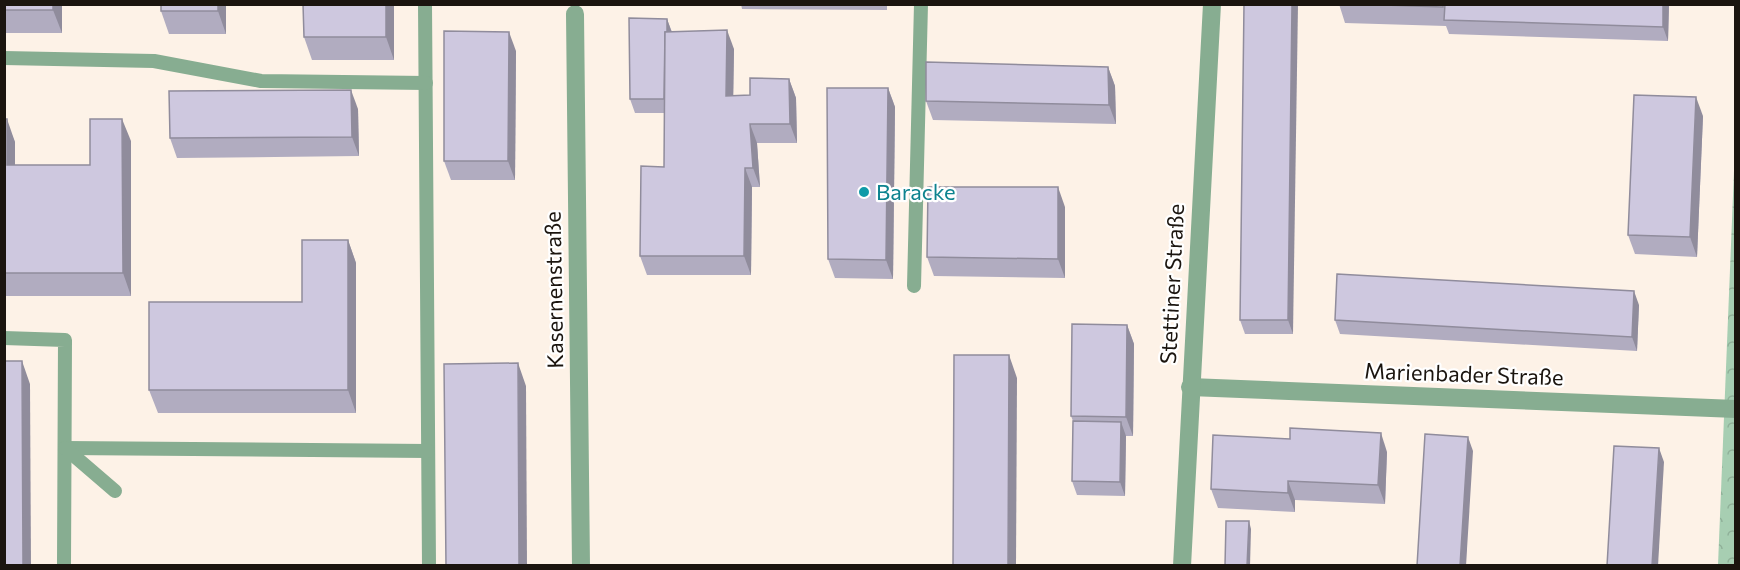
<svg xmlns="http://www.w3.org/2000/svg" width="1740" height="570" viewBox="0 0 1740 570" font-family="Commissioner,sans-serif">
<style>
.forest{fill:url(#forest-crowns)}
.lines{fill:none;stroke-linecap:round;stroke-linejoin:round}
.lane{stroke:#87ad91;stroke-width:14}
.street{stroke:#87ad91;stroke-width:18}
.wall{fill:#b1acc0}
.shaded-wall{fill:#908c9c}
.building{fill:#cec8df;stroke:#908c9c;stroke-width:1.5}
.culture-dot{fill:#0f9aa8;stroke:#fff;stroke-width:2}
.labels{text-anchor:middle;stroke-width:4.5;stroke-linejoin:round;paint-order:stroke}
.culture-label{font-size:22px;fill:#0d838f;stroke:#fff;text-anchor:start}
.street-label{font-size:22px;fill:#1b150f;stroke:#fff}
</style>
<defs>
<pattern id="forest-crowns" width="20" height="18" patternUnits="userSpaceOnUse" patternTransform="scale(1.5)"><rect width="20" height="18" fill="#a7ceb2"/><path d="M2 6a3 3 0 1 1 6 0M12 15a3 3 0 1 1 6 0" fill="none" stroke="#8fb098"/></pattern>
</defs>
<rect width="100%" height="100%" fill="#fdf2e7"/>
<polygon class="forest" points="1735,146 1736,565 1718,565"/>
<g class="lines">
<g class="lane">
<polyline points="425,4 429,566"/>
<polyline points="4,58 154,61 261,81 426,83"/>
<polyline points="914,286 921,4"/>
<polyline points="4,338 65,340 64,566"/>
<polyline points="65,448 428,451"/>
<polyline points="65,448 115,491"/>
</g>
<g class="street">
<polyline points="575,14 581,566"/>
<polyline points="1190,387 1736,409"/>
<polyline points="1182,566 1212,4"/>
</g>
</g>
<g class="wall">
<rect x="4" y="4" width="58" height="29"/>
<polygon points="161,4 226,4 226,34 169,34 161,11"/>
<polygon points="303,4 394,4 394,60 312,60 304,37"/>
<polygon points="741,4 887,4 887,10 742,9"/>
<polygon points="1244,4 1293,334 1245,334 1240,320"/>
<polygon points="1339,4 1669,4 1668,41 1449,34 1446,26 1345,23"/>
<polygon points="667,19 672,32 734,49 733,95 750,95 789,79 796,98 797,143 757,143 760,187 752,187 751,275 647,275 640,256 664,167 664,113 635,113 630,99"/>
<polygon points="516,51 515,180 451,180 444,161"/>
<polygon points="1108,67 1115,86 1116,124 933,120 926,101"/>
<polygon points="888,88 895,107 893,279 835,278 828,259"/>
<polygon points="358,109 359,156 177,158 170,138"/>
<polygon points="1703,116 1697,257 1635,254 1628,235"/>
<polygon points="4,119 15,142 15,165 90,165 131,141 131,296 4,296"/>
<polygon points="1065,207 1065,278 934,276 927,257"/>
<polygon points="348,240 356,263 356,413 158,413 149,390 302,302"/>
<polygon points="1639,305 1637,351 1340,334 1335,320"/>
<polygon points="1127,325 1134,344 1133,436 1126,436 1125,496 1077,495 1072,481 1073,421 1071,416"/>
<polygon points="1387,452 1385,504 1295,500 1295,512 1218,508 1211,489"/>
</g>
<g class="shaded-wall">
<polygon points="53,4 62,4 62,33 53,10"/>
<polygon points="218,4 226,4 226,34 218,11"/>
<polygon points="386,4 394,4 394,60 386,37"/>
<polygon points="1292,4 1298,4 1293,334 1288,320"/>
<polygon points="1663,4 1669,4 1668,41 1663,27"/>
<polygon points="667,19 672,33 667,99"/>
<polygon points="727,30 734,49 733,115 726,96"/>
<polygon points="509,32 516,51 515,180 508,161"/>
<polygon points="1108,67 1115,86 1116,124 1109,105"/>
<polygon points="789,79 796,98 797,143 790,124"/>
<polygon points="888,88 895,107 893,279 886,260"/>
<polygon points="351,90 358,109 359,156 352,137"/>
<polygon points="1696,97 1703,116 1697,257 1690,237"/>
<polygon points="7,119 15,142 15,188 7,165"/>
<polygon points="122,119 131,141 131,296 123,273"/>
<polygon points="750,124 757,143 760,187 753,168"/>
<polygon points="745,168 752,187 751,275 744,256"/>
<polygon points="1058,187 1065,207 1065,278 1058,259"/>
<polygon points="348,240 356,263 356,413 348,390"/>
<polygon points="1634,291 1639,305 1637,351 1632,337"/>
<polygon points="1127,325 1134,344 1133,436 1126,417"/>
<polygon points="1009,355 1017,378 1016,566 1008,566"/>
<polygon points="22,361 30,384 31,566 23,566"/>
<polygon points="518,363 526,386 527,566 519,566"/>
<polygon points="1121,422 1126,436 1125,496 1120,482"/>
<polygon points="1381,433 1387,452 1385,504 1378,485"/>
<polygon points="1468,437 1473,451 1466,566 1460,566"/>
<polygon points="1659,448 1664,462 1658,566 1652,566"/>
<polygon points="1288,481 1295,500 1295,512 1288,493"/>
<polygon points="1249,521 1251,529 1250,566 1247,566"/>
</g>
<g class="building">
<rect x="4" y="4" width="49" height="6"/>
<rect x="161" y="4" width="57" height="7"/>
<polygon points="303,4 386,4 386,37 304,37"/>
<polygon points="1244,4 1292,4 1288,320 1240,320"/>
<polygon points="1353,4 1443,4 1443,7"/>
<polygon points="1445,4 1663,4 1663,27 1444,20"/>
<polygon points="629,18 667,19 667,32 665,32 664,99 630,99"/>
<polygon points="727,30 726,96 750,95 750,78 789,79 790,124 750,124 753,168 745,168 744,256 640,256 641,166 664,167 665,32"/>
<polygon points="444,31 509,32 508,161 444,161"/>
<polygon points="926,62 1108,67 1109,105 926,101"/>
<polygon points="827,88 888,88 886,260 828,259"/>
<polygon points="351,90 352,137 170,138 169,91"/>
<polygon points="1634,95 1696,97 1690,237 1628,235"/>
<polygon points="4,119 7,119 7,165 90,165 90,119 122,119 123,273 4,273"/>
<polygon points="928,187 1058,187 1058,259 927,257"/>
<polygon points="302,240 348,240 348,390 149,390 149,302 302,302"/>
<polygon points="1337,274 1634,291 1632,337 1335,320"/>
<polygon points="1072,324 1127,325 1126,417 1071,416"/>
<polygon points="954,355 1009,355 1008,566 953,566"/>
<polygon points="4,361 22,361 23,566 4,566"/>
<polygon points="518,363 519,566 446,566 444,364"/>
<polygon points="1073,421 1121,422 1120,482 1072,481"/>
<polygon points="1290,428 1381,433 1378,485 1288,481 1288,493 1211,489 1213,435 1290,439"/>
<polygon points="1425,434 1468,437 1460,566 1417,566"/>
<polygon points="1614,446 1659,448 1652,566 1607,566"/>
<polygon points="1226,521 1249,521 1247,566 1225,566"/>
</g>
<circle class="culture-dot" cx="864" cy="192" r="6"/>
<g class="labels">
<g class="culture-label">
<text x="876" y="200">Baracke</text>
</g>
<g class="street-label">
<text transform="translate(1172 284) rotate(-87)" y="8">Stettiner Straße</text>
<text transform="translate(554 290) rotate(-91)" y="8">Kasernenstraße</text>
<text transform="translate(1464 374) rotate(2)" y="8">Marienbader Straße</text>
</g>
</g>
<rect width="1740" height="570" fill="none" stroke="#1b150f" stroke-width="12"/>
</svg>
